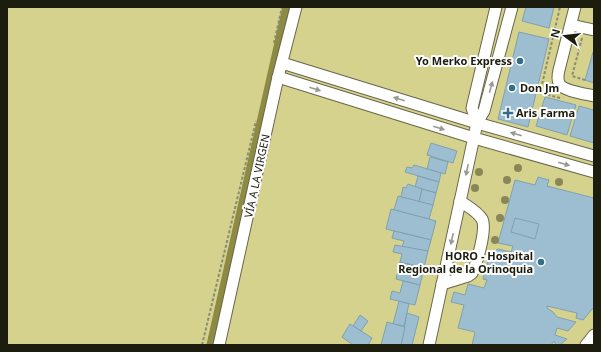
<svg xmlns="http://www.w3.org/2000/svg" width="601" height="352" viewBox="0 0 601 352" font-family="'Noto Sans',sans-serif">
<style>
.green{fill:#d5d28d}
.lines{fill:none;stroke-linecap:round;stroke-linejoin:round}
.canal{stroke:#8d8a43;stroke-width:11}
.building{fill:#9cbed0;stroke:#7fa1b1}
.minor-casing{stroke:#68674a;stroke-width:13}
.path{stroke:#8b8b73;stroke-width:2;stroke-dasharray:3 2;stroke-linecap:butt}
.minor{stroke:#fff;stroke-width:11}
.tree{fill:#898758}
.oneway{fill:#999993}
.poi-dot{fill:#346d86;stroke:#fff;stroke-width:1.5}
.labels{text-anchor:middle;stroke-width:4;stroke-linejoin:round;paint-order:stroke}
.poi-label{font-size:11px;font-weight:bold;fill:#1c1c0f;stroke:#fff;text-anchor:end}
.street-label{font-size:11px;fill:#1c1c0f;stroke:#fff}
</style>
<rect width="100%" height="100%" fill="#e6e6c4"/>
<rect class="green" x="7" y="7" width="587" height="338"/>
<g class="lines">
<polyline class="canal" points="212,345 288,7"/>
</g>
<g class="building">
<polygon points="526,7 554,7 549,28 522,21"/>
<polygon points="519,32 549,39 528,127 498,119"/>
<polygon points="593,52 594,52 594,83 585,80"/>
<polygon points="545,97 576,105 567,135 536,126"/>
<polygon points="579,106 594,110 594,143 570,136"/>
<polygon points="431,143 457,151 453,163 427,155"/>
<polygon points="430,157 448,162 445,174 427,169"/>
<polygon points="414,165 441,173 439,182 405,172 407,167 412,168"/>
<polygon points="418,176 439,182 436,193 415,187"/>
<polygon points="538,177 549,180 547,186 594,198 594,307 583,320 576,318 577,313 547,306 547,308 553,312 557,317 576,322 568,331 557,328 555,335 567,339 560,345 556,345 554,341 551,345 472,345 475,332 458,328 464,305 451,302 454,292 465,295 468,284 484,288 487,280 483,279 485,272 493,274 490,271 487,264 491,253 498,249 511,252 513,246 498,243 515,180 535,185"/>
<polygon points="408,184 422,189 419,202 401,197 403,187 406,188"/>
<polygon points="422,189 436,193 433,205 419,202"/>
<polygon points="398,196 433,205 429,219 394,210"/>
<polygon points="391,209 436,221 431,240 386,229"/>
<polygon points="515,218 539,224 535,239 511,232"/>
<polygon points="394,231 431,240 428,251 402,247 404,241 392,238"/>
<polygon points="395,245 428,251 424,268 400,262 402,254 393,252"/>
<polygon points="400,262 424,268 420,285 396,279"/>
<polygon points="403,281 420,285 415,305 390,299 392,291 400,293"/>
<polygon points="399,301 409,304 404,326 393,324"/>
<polygon points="407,313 419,317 412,345 401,345"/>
<polygon points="360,315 368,321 361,331 353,326"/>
<polygon points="387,322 405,327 401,345 381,345"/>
<polygon points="350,324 372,338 368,345 353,345 342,337"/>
</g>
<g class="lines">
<g class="minor-casing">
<g id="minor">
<path d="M575,7L559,70C558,74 557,78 559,83C562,91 586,94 594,96"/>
<polyline points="571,25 594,30"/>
<polyline points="282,63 477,123 594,156"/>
<polyline points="278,77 474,138 594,172"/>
<polyline points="477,123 472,108 496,7"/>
<path d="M442,284L468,276L472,273C477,263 487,229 482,219C477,211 467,206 460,201"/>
<polyline points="219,345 278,77 296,7"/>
<polyline points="429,345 477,123 484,111 512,7"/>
<polyline points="586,345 594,335"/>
</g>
</g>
<g class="path">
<polyline points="582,38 572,76 585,80"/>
<polyline points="274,43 282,7"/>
<polyline points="560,98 540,93 560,7"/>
<polyline points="202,345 256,121"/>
</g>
<use href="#minor" class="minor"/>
</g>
<g class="tree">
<circle cx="518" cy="168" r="4"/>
<circle cx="479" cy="172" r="4"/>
<circle cx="507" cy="180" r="4"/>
<circle cx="559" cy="182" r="4"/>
<circle cx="475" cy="188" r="4"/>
<circle cx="505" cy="200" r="4"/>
<circle cx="500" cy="218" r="4"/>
<circle cx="495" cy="240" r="4"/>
</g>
<defs><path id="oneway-solid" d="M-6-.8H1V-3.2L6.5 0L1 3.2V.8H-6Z"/></defs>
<g class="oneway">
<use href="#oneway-solid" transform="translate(491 87) rotate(-75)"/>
<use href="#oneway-solid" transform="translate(315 89) rotate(17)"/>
<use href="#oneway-solid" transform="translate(399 99) rotate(-163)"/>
<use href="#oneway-solid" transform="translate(439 128) rotate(17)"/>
<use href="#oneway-solid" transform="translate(516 134) rotate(-164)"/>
<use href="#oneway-solid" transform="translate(564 164) rotate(16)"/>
<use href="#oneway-solid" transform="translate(467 170) rotate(102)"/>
<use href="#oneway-solid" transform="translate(452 239) rotate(102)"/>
</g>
<g class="poi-dot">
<circle cx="520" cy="61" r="4"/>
<circle cx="512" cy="88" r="4"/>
<path d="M506 107h4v4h4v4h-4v4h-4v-4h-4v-4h4z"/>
<circle cx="541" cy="262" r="4"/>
</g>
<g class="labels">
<g class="poi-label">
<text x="512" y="65">Yo Merko Express</text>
<text x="520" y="92" text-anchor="start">Don Jm</text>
<text x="516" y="117" text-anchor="start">Aris Farma</text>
<text x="533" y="260">HORO - Hospital<tspan x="533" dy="13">Regional de la Orinoquia</tspan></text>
</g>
<g class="street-label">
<text transform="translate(257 176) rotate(-78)" y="4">VÍA A LA VIRGEN</text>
</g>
</g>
<rect width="601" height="352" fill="none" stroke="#1c1c0f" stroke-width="16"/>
<g transform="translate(565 36) rotate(285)" stroke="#ffffff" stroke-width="3" paint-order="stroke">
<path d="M0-3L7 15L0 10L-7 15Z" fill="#1c1c0f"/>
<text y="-6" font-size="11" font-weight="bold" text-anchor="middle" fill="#1c1c0f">N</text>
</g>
</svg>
